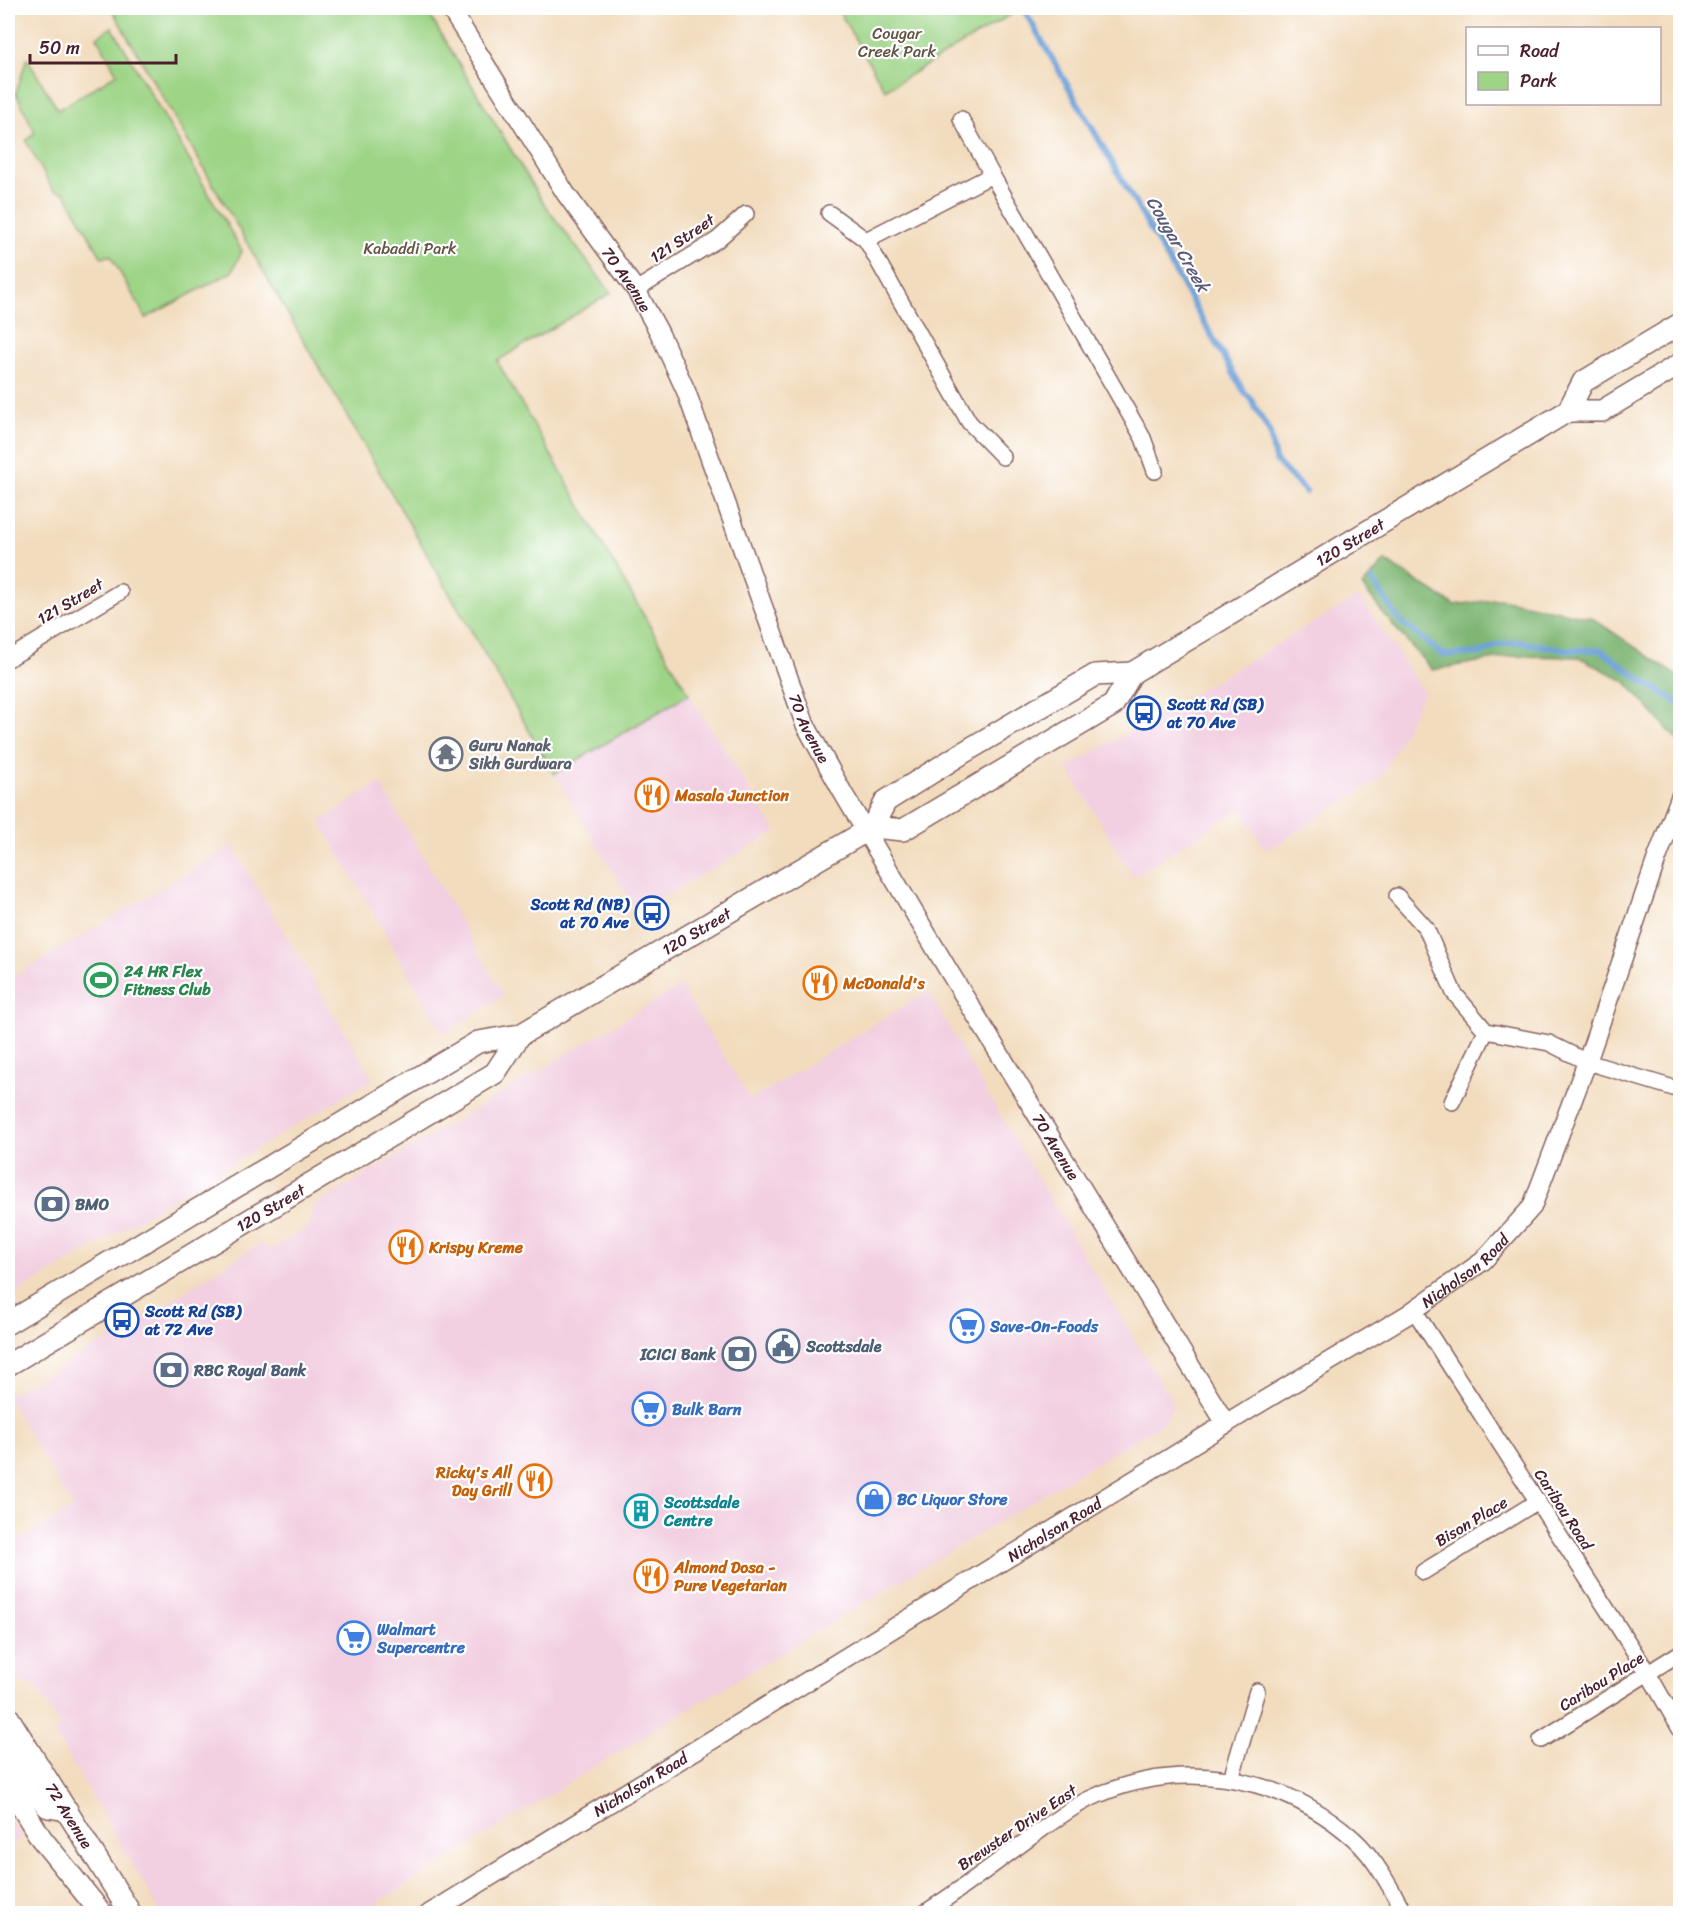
<svg xmlns="http://www.w3.org/2000/svg" width="1688" height="1921" viewBox="0 0 1688 1921" font-family="Sriracha,sans-serif">
<style>
.built{fill:#f2cfe1}
.green{fill:#9dd486;stroke:#747a58;stroke-width:1.5}
.forest{fill:#7eb673;stroke:#646a4f;stroke-width:1.5}
.lines{fill:none;stroke-linecap:round;stroke-linejoin:round}
.stream{stroke:#6ca0d8;stroke-width:6}
.minor-casing{stroke:#85615e;stroke-width:18}
.tertiary-casing{stroke:#85615e;stroke-width:21}
.secondary-casing{stroke:#85615e;stroke-width:24}
.minor{stroke:#fff;stroke-width:15}
.tertiary{stroke:#fff;stroke-width:18}
.secondary{stroke:#fff;stroke-width:21}
.labels{text-anchor:middle;stroke-width:4.5;stroke-linejoin:round;paint-order:stroke}
.park-label{font-size:16px;fill:#635546;stroke:#fff}
.street-label{font-size:16px;fill:#4a1f2b;stroke:#fff}
.transit-label{font-size:16px;font-weight:bold;fill:#164399;stroke:#fff;text-anchor:start}
.worship-label{font-size:16px;font-weight:bold;fill:#5b616d;stroke:#fff;text-anchor:start}
.food-label{font-size:16px;font-weight:bold;fill:#c56008;stroke:#fff;text-anchor:start}
.leisure-label{font-size:16px;font-weight:bold;fill:#27864d;stroke:#fff;text-anchor:start}
.service-label{font-size:16px;font-weight:bold;fill:#4e5e75;stroke:#fff;text-anchor:start}
.shop-label{font-size:16px;font-weight:bold;fill:#366cbe;stroke:#fff;text-anchor:start}
.culture-label{font-size:16px;font-weight:bold;fill:#0d838f;stroke:#fff;text-anchor:start}
.water-label{font-size:18px;font-style:italic;fill:#595979;stroke:#fff}
</style>
<rect width="100%" height="100%" fill="#fff"/>
<filter id="ink" filterUnits="userSpaceOnUse"><feTurbulence type="fractalNoise" baseFrequency=".0167" numOctaves="2"/><feDisplacementMap in="SourceGraphic" scale="12" xChannelSelector="R" yChannelSelector="G"/><feConvolveMatrix kernelMatrix="1 2 1 2 8 2 1 2 1" color-interpolation-filters="sRGB"/></filter>
<filter id="wash" filterUnits="userSpaceOnUse"><feTurbulence type="fractalNoise" baseFrequency=".008" numOctaves="4" result="noise"/><feDisplacementMap in="SourceGraphic" scale="24" xChannelSelector="R" yChannelSelector="G"/><feGaussianBlur stdDeviation="1.35" result="paint"/><feColorMatrix in="noise" values="0 0 0 0 0 0 0 0 0 0 0 0 0 0 0 0 0 1.4 0 .05"/><feComposite in="paint" operator="in"/></filter>
<g filter="url(#wash)">
<rect width="100%" height="100%" fill="#f2dcbe"/>
<g class="built">
<polygon points="1359,596 1424,692 1381,778 1275,846 1273,844 1265,849 1240,809 1133,877 1067,768"/>
<polygon points="689,694 776,832 637,912 554,774"/>
<polygon points="380,783 504,996 443,1034 320,821"/>
<polygon points="232,846 373,1079 8,1298 8,980"/>
<polygon points="680,986 751,1100 928,991 995,1107 1174,1405 1164,1422 644,1736 361,1913 161,1913 55,1734 59,1725 35,1685 13,1682 8,1674 8,1547 73,1507 8,1399 8,1395 61,1367 161,1307 259,1244 271,1249 307,1229 313,1206"/>
<polygon points="8,1814 22,1837 8,1846"/>
</g>
<g class="green">
<polygon points="111,8 425,8 544,204 611,293 497,361 689,694 554,774"/>
<polygon points="837,8 1022,8 885,90"/>
<polygon points="112,27 242,251 232,272 146,318 110,255 102,258 65,193 53,190 26,141 35,132 16,93 27,58 58,110 117,74 97,37"/>
</g>
<polygon class="forest" points="1385,561 1454,605 1501,599 1592,618 1680,678 1680,739 1678,741 1625,681 1579,657 1513,656 1432,670 1386,617 1362,586"/>
<g class="lines">
<g class="stream">
<polyline points="1023,8 1243,390 1251,400 1270,433 1275,460 1306,492"/>
<polyline points="1372,580 1399,620 1443,655 1483,653 1497,645 1518,642 1570,650 1601,650 1640,679 1680,704"/>
</g>
</g>
</g>
<g filter="url(#ink)">
<g class="lines">
<g class="minor-casing">
<g id="minor">
<polyline points="961,119 992,175"/>
<polyline points="829,213 866,240 992,175 1143,438 1155,471"/>
<polyline points="866,240 969,422 1003,457"/>
<polyline points="636,290 717,240 746,214"/>
<polyline points="8,659 120,592"/>
<polyline points="1397,896 1426,928 1454,993 1486,1031 1549,1043 1587,1062 1680,1090"/>
<polyline points="1452,1102 1486,1031"/>
<polyline points="1414,1310 1648,1673 1680,1729"/>
<polyline points="1423,1572 1538,1501"/>
<polyline points="1541,1740 1680,1653"/>
<polyline points="1231,1779 1257,1691"/>
<path d="M923,1914C961,1890 998,1861 1034,1835C1051,1823 1069,1809 1087,1800C1176,1757 1280,1773 1354,1839C1375,1858 1391,1888 1405,1914"/>
</g>
</g>
<g class="tertiary-casing">
<g id="tertiary">
<path id="s1" d="M450,8L566,194L636,290L659,332L686,391L805,724L843,793L947,968L1226,1424"/>
<path id="s2" d="M429,1914L1253,1407L1407,1315L1483,1261L1532,1207L1587,1062L1657,858L1680,798"/>
</g>
</g>
<g class="secondary-casing">
<g id="secondary">
<polyline points="1568,411 1602,411 1680,364"/>
<path id="s3" d="M872,827L903,830L1113,705L1132,673L1568,411L1583,382L1680,324"/>
<path id="s4" d="M8,1323L478,1042L520,1035L866,831L872,827L886,801L961,754L1095,675L1132,673"/>
<path id="s5" d="M8,1365L495,1073L520,1035"/>
<path id="s6" d="M8,1717L131,1914"/>
<polyline points="8,1750 31,1787 48,1807 67,1810"/>
<polyline points="8,1784 41,1838 102,1914"/>
</g>
</g>
<use href="#minor" class="minor"/>
<use href="#tertiary" class="tertiary"/>
<use href="#secondary" class="secondary"/>
</g>
</g>
<defs>
<g id="bus-ring" transform="scale(1.725)"><circle r="9.5" fill="#fff" stroke="#1a4fb4" stroke-width="1.5"/><path d="M-5-6H5V4H4V6H2V4H-2V6H-4V4H-5ZM-3.5-4V0h7V-4ZM-3.5 1.2v1.5H-2V1.2ZM2 1.2v1.5H3.5V1.2Z" fill="#1a4fb4"/></g>
<g id="temple-ring" transform="scale(1.725)"><circle r="9.5" fill="#fff" stroke="#6b7280" stroke-width="1.5"/><path d="M0-6L5-2H3V0L6.5 2.5H4V6H1.5V3h-3V6H-4V2.5H-6.5L-3 0V-2H-5Z" fill="#6b7280"/></g>
<g id="restaurant-ring" transform="scale(1.725)"><circle r="9.5" fill="#fff" stroke="#e8710a" stroke-width="1.5"/><path d="M-5-6h1v4h1v-4h1v4h1v-4h1v5L-1.5 .5V6h-2V.5L-5-1ZM5-6V6H3V1.5H1.5Q1.5-4 5-6Z" fill="#e8710a"/></g>
<g id="stadium-ring" transform="scale(1.725)"><circle r="9.5" fill="#fff" stroke="#2e9e5b" stroke-width="1.5"/><path d="M0-5a6.5 5 0 1 0 0 10a6.5 5 0 1 0 0-10ZM-3.5-1.8h7v3.6h-7Z" fill="#2e9e5b"/></g>
<g id="bank-ring" transform="scale(1.725)"><circle r="9.5" fill="#fff" stroke="#5c6f8a" stroke-width="1.5"/><path d="M-6-4H6V4H-6ZM0-2.3a2.3 2.3 0 1 0 0 4.6a2.3 2.3 0 1 0 0-4.6Z" fill="#5c6f8a"/></g>
<g id="supermarket-ring" transform="scale(1.725)"><circle r="9.5" fill="#fff" stroke="#3f7fe0" stroke-width="1.5"/><path d="M-6-5.5h2.5l.6 2H6L4.5 2H-2.5L-4.4-4H-6ZM-1.5 3.2a1.3 1.3 0 1 0 .1 0ZM3 3.2a1.3 1.3 0 1 0 .1 0Z" fill="#3f7fe0"/></g>
<g id="civic-ring" transform="scale(1.725)"><circle r="9.5" fill="#fff" stroke="#5c6f8a" stroke-width="1.5"/><path d="M-.6-6.5H3V-4.5H.6V-3L4-1V1h2V6H-6V1h2V-1L-.6-3ZM-1.2 2.5V6h2.4V2.5Z" fill="#5c6f8a"/></g>
<g id="shop-ring" transform="scale(1.725)"><circle r="9.5" fill="#fff" stroke="#3f7fe0" stroke-width="1.5"/><path d="M-5-2.5h2.3a2.7 3.5 0 0 1 5.4 0H5L5.5 6h-11ZM-1.5-2.5h3a1.5 2.3 0 0 0-3 0Z" fill="#3f7fe0"/></g>
<g id="building-ring" transform="scale(1.725)"><circle r="9.5" fill="#fff" stroke="#0f9aa8" stroke-width="1.5"/><path d="M-4-6H4V6H1V3H-1V6H-4ZM-2.5-4.3h1.7v1.8h-1.7ZM.8-4.3h1.7v1.8H.8ZM-2.5-1h1.7V.8h-1.7ZM.8-1h1.7V.8H.8Z" fill="#0f9aa8"/></g>
</defs>
<g fill-rule="evenodd">
<use href="#bus-ring" x="1144" y="713"/>
<use href="#temple-ring" x="446" y="754"/>
<use href="#restaurant-ring" x="652" y="795"/>
<use href="#bus-ring" x="652" y="913"/>
<use href="#stadium-ring" x="101" y="980"/>
<use href="#restaurant-ring" x="820" y="983"/>
<use href="#bank-ring" x="52" y="1204"/>
<use href="#restaurant-ring" x="406" y="1247"/>
<use href="#bus-ring" x="122" y="1320"/>
<use href="#supermarket-ring" x="967" y="1326"/>
<use href="#civic-ring" x="783" y="1346"/>
<use href="#bank-ring" x="739" y="1354"/>
<use href="#bank-ring" x="171" y="1370"/>
<use href="#supermarket-ring" x="649" y="1409"/>
<use href="#restaurant-ring" x="535" y="1481"/>
<use href="#shop-ring" x="874" y="1499"/>
<use href="#building-ring" x="641" y="1511"/>
<use href="#restaurant-ring" x="651" y="1576"/>
<use href="#supermarket-ring" x="354" y="1638"/>
</g>
<g class="labels">
<g class="park-label">
<text x="897" y="39">Cougar<tspan x="897" dy="18">Creek Park</tspan></text>
<text x="410" y="254">Kabaddi Park</text>
</g>
<g class="street-label">
<text transform="translate(682 238) rotate(-34)" y="6">121 Street</text>
<text dy="6" stroke="none"><textPath href="#s1" startOffset="324">70 Avenue</textPath></text>
<text dy="6" stroke="none"><textPath href="#s3" startOffset="567">120 Street</textPath></text>
<text transform="translate(70 601) rotate(-31)" y="6">121 Street</text>
<text dy="6" stroke="none"><textPath href="#s1" startOffset="810">70 Avenue</textPath></text>
<text dy="6" stroke="none"><textPath href="#s4" startOffset="795">120 Street</textPath></text>
<text dy="6" stroke="none"><textPath href="#s1" startOffset="1296">70 Avenue</textPath></text>
<text dy="6" stroke="none"><textPath href="#s5" startOffset="306">120 Street</textPath></text>
<text dy="6" stroke="none"><textPath href="#s2" startOffset="1220">Nicholson Road</textPath></text>
<text transform="translate(1564 1509) rotate(57)" y="6">Caribou Road</text>
<text transform="translate(1471 1521) rotate(-31)" y="6">Bison Place</text>
<text dy="6" stroke="none"><textPath href="#s2" startOffset="734">Nicholson Road</textPath></text>
<text transform="translate(1601 1681) rotate(-32)" y="6">Caribou Place</text>
<text dy="6" stroke="none"><textPath href="#s2" startOffset="248">Nicholson Road</textPath></text>
<text dy="6" stroke="none"><textPath href="#s6" startOffset="116">72 Avenue</textPath></text>
<text transform="translate(1017 1827) rotate(-34)" y="6">Brewster Drive East</text>
</g>
<g class="transit-label">
<text x="1167" y="710">Scott Rd (SB)<tspan x="1167" dy="18">at 70 Ave</tspan></text>
<text x="629" y="910" text-anchor="end">Scott Rd (NB)<tspan x="629" dy="18">at 70 Ave</tspan></text>
<text x="145" y="1317">Scott Rd (SB)<tspan x="145" dy="18">at 72 Ave</tspan></text>
</g>
<g class="worship-label">
<text x="469" y="751">Guru Nanak<tspan x="469" dy="18">Sikh Gurdwara</tspan></text>
</g>
<g class="food-label">
<text x="675" y="801">Masala Junction</text>
<text x="843" y="989">McDonald's</text>
<text x="429" y="1253">Krispy Kreme</text>
<text x="512" y="1478" text-anchor="end">Ricky's All<tspan x="512" dy="18">Day Grill</tspan></text>
<text x="674" y="1573">Almond Dosa -<tspan x="674" dy="18">Pure Vegetarian</tspan></text>
</g>
<g class="leisure-label">
<text x="124" y="977">24 HR Flex<tspan x="124" dy="18">Fitness Club</tspan></text>
</g>
<g class="service-label">
<text x="75" y="1210">BMO</text>
<text x="806" y="1352">Scottsdale</text>
<text x="716" y="1360" text-anchor="end">ICICI Bank</text>
<text x="194" y="1376">RBC Royal Bank</text>
</g>
<g class="shop-label">
<text x="990" y="1332">Save-On-Foods</text>
<text x="672" y="1415">Bulk Barn</text>
<text x="897" y="1505">BC Liquor Store</text>
<text x="377" y="1635">Walmart<tspan x="377" dy="18">Supercentre</tspan></text>
</g>
<g class="culture-label">
<text x="664" y="1508">Scottsdale<tspan x="664" dy="18">Centre</tspan></text>
</g>
<g class="water-label">
<text transform="translate(1178 244) rotate(60)" y="6">Cougar Creek</text>
</g>
</g>
<rect width="1688" height="1921" fill="none" stroke="#fff" stroke-width="30"/>
<rect x="1466" y="27" width="195" height="78" fill="#ffffff" stroke="#b7a5aa" stroke-width="1.5"/>
<rect x="1478" y="46" width="30" height="9" fill="#ffffff" stroke="#b7a5aa" stroke-width="1.5"/>
<text x="1520" y="57" font-size="18" fill="#4a1f2b">Road</text>
<rect x="1478" y="72" width="30" height="18" fill="#9dd486" stroke="#b7a5aa" stroke-width="1.5"/>
<text x="1520" y="87" font-size="18" fill="#4a1f2b">Park</text>
<path d="M30 54v9h146v-9" fill="none" stroke="#4a1f2b" stroke-width="3"/>
<text x="39" y="54" font-size="18" fill="#4a1f2b" stroke="#ffffff" stroke-width="4.5" paint-order="stroke">50 m</text>
</svg>
